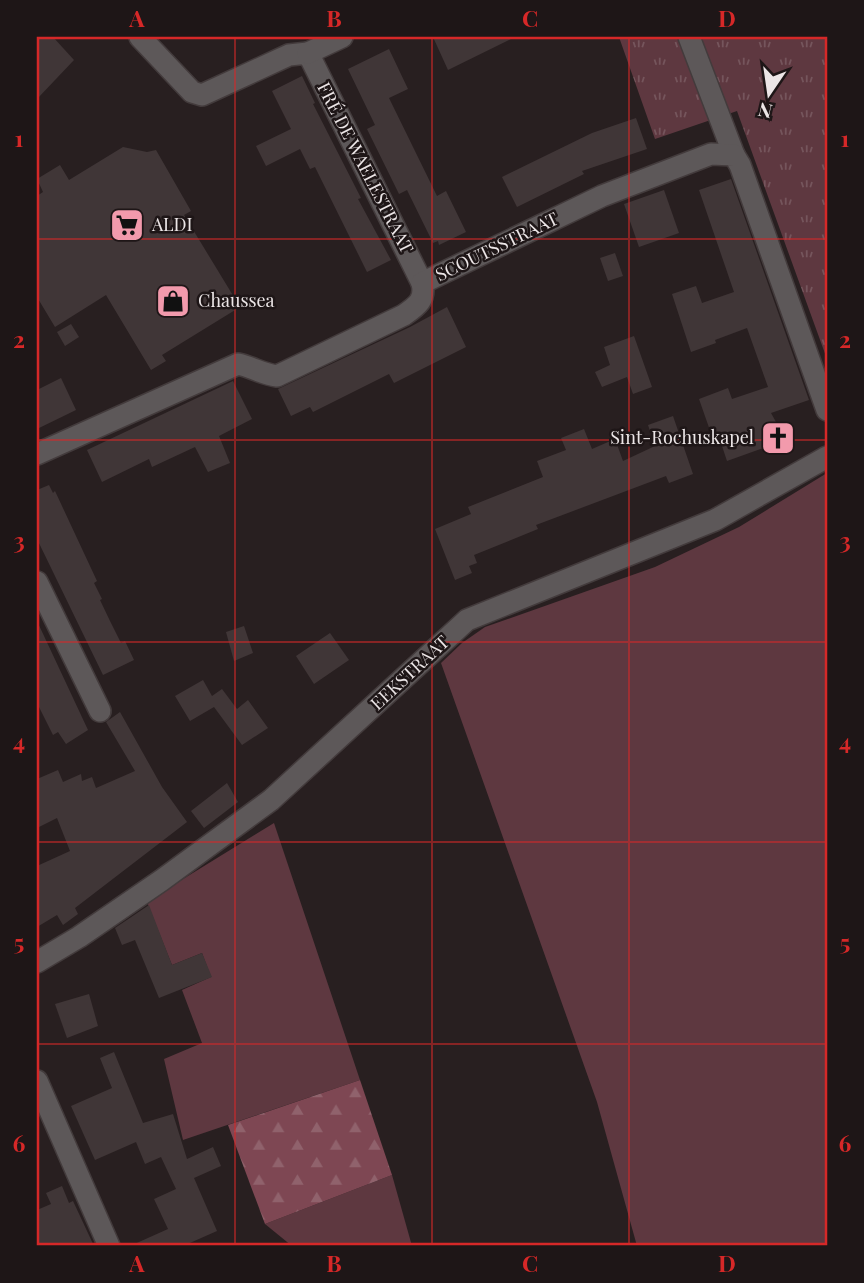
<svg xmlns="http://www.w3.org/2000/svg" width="864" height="1283" viewBox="0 0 864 1283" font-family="'Playfair Display',serif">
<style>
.grass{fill:#5e3840}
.forest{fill:url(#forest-firs)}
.park{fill:url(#park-tufts)}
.building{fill:#403637}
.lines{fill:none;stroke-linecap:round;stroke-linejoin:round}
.minor-casing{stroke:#433b3c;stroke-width:24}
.minor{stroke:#5d5859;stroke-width:21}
.grid{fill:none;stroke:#d62828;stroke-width:2;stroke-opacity:0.55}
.labels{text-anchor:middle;stroke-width:5;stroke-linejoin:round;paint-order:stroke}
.street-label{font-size:18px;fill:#ece6e7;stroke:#1e1617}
.poi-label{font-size:18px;fill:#ece6e7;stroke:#1e1617;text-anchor:start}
.neatline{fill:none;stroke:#d62828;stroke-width:2.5}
.grid-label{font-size:23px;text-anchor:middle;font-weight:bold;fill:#d62828}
</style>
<defs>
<pattern id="forest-firs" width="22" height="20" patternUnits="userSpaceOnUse" patternTransform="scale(1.75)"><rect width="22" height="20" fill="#7e4753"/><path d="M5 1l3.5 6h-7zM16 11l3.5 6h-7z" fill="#90626c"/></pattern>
<pattern id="park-tufts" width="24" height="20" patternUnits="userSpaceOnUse" patternTransform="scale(1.75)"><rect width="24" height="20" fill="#5e3840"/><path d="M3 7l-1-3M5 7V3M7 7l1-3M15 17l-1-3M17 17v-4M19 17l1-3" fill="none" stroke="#75555c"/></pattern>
</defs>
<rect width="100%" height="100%" fill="#281f20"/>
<g class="grass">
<polygon points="827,473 827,1246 637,1246 597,1102 441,663 462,643 485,627 655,567 739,527"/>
<polygon points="274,823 360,1080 183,1140 164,1059 202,1043 182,990 211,977 202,953 172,965 148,905 149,900"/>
<polygon points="392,1175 412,1246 292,1246 265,1224"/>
</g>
<polygon class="forest" points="360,1080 392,1175 265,1224 228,1125"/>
<polygon class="park" points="619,37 827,37 827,359 737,111 655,139"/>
<g class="building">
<polygon points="37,37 53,37 74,60 37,99"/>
<polygon points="433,37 515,37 448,70"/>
<polygon points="389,49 408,89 389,98 437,196 446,191 466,232 439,245 438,241 433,243 407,190 399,194 367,129 375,125 348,69"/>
<polygon points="302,76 315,103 313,104 361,198 358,199 391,260 367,272 315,167 310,169 300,149 266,166 256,146 291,129 272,91"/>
<polygon points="636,118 647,149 582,171 584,174 517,207 502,177 592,133"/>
<polygon points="123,147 147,152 156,150 191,211 184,215 240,307 162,355 166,361 151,370 106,295 55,327 37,297 37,196 43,192 37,179 60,165 69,180"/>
<polygon points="731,179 809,400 771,413 786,440 727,461 719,437 713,439 699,399 728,388 732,399 768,387 747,328 715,340 716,343 691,352 672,294 696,286 702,303 734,292 699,190"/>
<polygon points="664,190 679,233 639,247 624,204"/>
<polygon points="615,253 623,276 608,281 600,258"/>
<polygon points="447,307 466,347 394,383 389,374 313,412 310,407 291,416 278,389 410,327"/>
<polygon points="71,324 79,337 65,346 57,332"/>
<polygon points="634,336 652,387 633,394 627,377 602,387 595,372 610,365 604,347"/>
<polygon points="61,378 76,410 37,429 37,390"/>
<polygon points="233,381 252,419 219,436 230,463 208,472 195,447 152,467 149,459 102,482 87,450"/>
<polygon points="673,416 693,474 669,483 666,476 536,525 538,529 474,555 477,563 469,566 472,573 455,580 435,529 471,514 468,507 543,477 537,461 566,450 561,438 584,429 592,449 615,439 623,461 655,446 648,425"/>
<polygon points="49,485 53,493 55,491 97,581 94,583 102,599 100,600 110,621 121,643 125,641 134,660 103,675 37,539 37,490"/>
<polygon points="37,621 88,730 66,744 58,732 53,735 37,703"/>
<polygon points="244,626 253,653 234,661 226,632"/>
<polygon points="330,633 349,660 314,684 296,656"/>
<polygon points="203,680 212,696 222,689 237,709 248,700 268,728 242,745 214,707 190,721 175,696"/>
<polygon points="120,712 162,787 187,822 75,908 78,914 63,925 57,915 37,927 37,866 70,851 57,818 37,828 37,779 58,770 63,782 81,774 82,781 92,777 96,788 135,771 106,722"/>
<polygon points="227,783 238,802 204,828 191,811"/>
<polygon points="149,905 172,965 202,953 212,977 159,998 135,940 122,945 115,928"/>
<polygon points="89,994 98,1026 67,1038 55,1004"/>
<polygon points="114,1052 143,1123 173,1114 187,1159 213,1147 221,1166 194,1178 217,1231 183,1246 130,1246 168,1229 154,1199 176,1189 161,1157 145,1164 136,1142 95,1160 71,1106 112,1088 100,1058"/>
<polygon points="62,1186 69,1203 73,1201 94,1246 37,1246 37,1210 51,1204 46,1193"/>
</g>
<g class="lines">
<g class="minor-casing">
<g id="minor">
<polyline points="140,37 192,92 202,95 289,55 308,53 422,283"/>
<polyline points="689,37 734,155"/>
<polyline points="308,53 342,37"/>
<path d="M37,454L238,364C252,367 262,374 277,376L404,315C417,306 426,300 422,283L602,196L711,154L734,155L740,165L827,410"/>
<polyline points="37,582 100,711"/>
<polyline points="37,962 79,937 162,880 271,800 467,620 715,520 827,457"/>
<polyline points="37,1081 109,1246"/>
</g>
</g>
<use href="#minor" class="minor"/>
</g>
<path class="grid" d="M235,37V1246M432,37V1246M629,37V1246M37,239H827M37,440H827M37,642H827M37,842H827M37,1044H827"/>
<defs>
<g id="supermarket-square" transform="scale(1.75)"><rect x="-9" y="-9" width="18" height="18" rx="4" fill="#f29aac" stroke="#1e1617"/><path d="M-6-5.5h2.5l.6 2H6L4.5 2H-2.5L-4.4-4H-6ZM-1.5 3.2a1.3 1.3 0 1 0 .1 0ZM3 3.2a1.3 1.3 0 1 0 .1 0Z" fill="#111"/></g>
<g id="shop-square" transform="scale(1.75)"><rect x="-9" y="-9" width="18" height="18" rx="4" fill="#f29aac" stroke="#1e1617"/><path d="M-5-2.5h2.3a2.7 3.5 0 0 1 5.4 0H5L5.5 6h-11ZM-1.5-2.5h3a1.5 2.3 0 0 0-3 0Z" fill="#111"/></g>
<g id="church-square" transform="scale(1.75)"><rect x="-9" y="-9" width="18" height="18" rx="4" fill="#f29aac" stroke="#1e1617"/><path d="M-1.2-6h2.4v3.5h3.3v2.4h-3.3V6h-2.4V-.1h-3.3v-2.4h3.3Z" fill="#111"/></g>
</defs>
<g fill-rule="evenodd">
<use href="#supermarket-square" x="127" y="225"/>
<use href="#shop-square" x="173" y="301"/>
<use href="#church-square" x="778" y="438"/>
</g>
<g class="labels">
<g class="street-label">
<text transform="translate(365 168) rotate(63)" y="6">FRÉ DE WAELESTRAAT</text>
<text transform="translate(497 247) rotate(-26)" y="6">SCOUTSSTRAAT</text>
<text transform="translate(410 673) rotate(-43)" y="6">EEKSTRAAT</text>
</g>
<g class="poi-label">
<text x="152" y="231">ALDI</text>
<text x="198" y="307">Chaussea</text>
<text x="754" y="444" text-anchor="end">Sint-Rochuskapel</text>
</g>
</g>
<rect width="864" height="1283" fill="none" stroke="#1e1617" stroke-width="77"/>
<g transform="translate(769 94) rotate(193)" stroke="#1e1617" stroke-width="5" paint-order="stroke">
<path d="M0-5L12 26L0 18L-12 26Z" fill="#ece6e7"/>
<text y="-10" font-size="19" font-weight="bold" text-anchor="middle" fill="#ece6e7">N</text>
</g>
<rect x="38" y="38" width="788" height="1206" class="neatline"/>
<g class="grid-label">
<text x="137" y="27">A</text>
<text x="334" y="27">B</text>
<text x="530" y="27">C</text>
<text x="727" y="27">D</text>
<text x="19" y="147">1</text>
<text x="845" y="147">1</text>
<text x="19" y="348">2</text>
<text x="845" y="348">2</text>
<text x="19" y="549">3</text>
<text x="845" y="549">3</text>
<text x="19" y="750">4</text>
<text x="845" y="750">4</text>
<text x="19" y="951">5</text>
<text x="845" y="951">5</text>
<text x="19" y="1152">6</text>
<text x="845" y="1152">6</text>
<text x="137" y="1272">A</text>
<text x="334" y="1272">B</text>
<text x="530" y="1272">C</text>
<text x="727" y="1272">D</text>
</g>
</svg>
